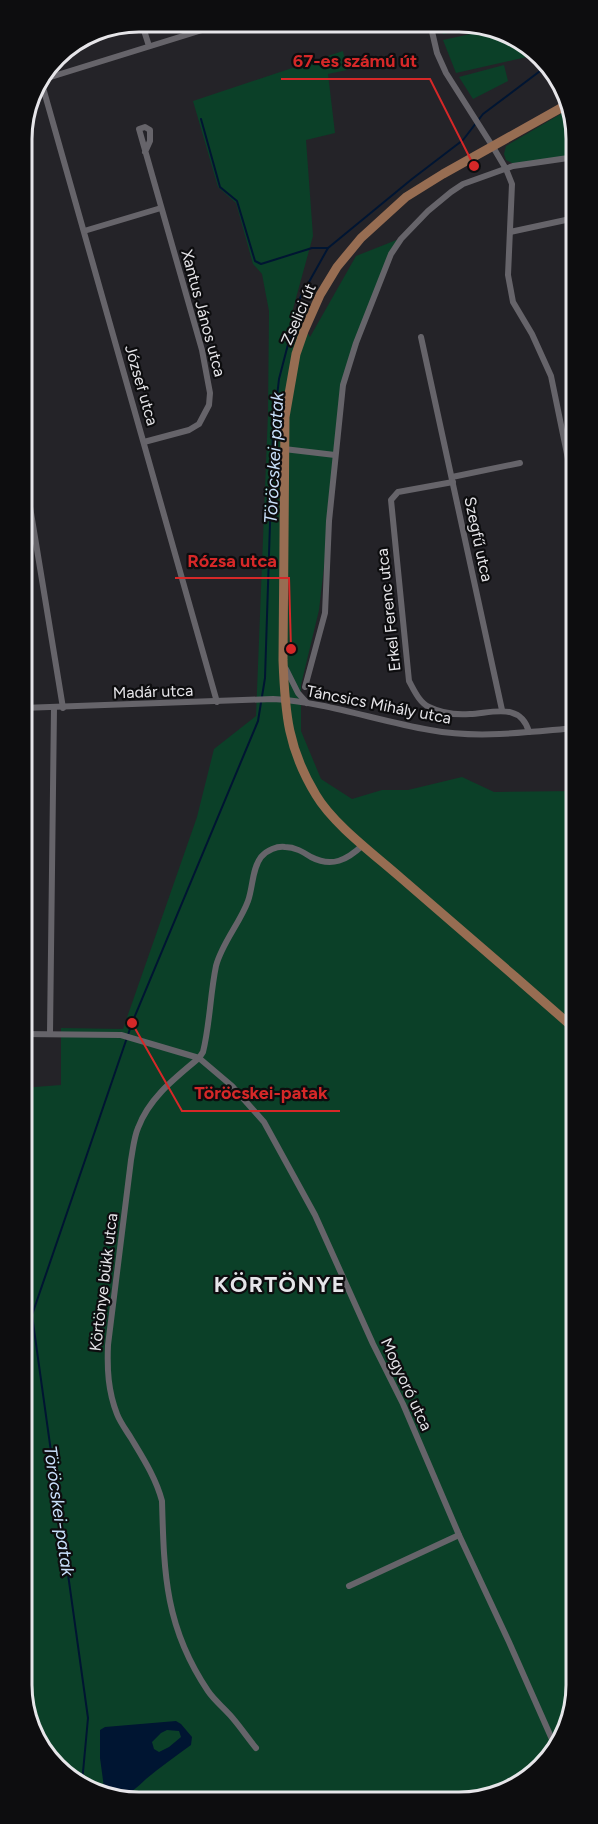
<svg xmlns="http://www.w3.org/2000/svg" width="598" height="1824" viewBox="0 0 598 1824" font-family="Figtree,sans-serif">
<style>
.green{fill:#0b4028}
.water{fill:#001532;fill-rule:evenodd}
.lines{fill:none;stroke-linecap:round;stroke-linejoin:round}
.stream{stroke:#001532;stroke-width:2}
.minor{stroke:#66646a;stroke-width:6}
.primary{stroke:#976d52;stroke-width:9}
.labels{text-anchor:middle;stroke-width:4.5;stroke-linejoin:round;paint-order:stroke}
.street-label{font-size:16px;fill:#e6e5e9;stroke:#0d0d0f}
.water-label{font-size:18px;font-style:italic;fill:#c8dffa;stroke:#0d0d0f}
.district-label{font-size:22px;font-weight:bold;letter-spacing:1.5px;fill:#e6e5e9;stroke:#0d0d0f}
.rim{fill:none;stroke:#e6e5e9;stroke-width:3}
.leader{fill:none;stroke:#d62828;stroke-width:2}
.callout-dot{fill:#d62828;stroke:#0d0d0f;stroke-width:2}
.callout-label{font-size:18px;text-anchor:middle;font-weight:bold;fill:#d62828;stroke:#0d0d0f;stroke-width:4.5;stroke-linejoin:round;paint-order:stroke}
</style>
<rect width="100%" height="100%" fill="#242328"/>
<g class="green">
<polygon points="441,23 483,23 485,25 443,34"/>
<polygon points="493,29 529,48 531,56 456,73 443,40"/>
<polygon points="343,51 347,70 328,74 335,133 306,140 313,236 293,309 310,337 356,256 399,239 367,319 345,385 319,610 301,685 301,731 321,779 352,799 382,790 408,790 462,777 494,792 576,791 577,1693 548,1763 482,1801 115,1801 55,1768 23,1708 22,1088 61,1085 61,1028 123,1029 197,817 214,749 256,716 268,413 269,311 262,274 253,264 236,203 218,187 193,101"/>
<polygon points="504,65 508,81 473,99 459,77"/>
<polygon points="571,108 575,116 575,155 514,164 506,160 504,154 506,146"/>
</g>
<path class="water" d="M176,1721L181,1724L192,1737L191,1745C176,1756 160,1767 146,1779C137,1788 127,1796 115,1801L105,1795L100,1758V1730L105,1727ZM167,1730L179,1731L181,1737L169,1747L159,1752L154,1749L152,1742L161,1733Z"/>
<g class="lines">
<g class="stream">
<polyline points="201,119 220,187 237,201 255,261 261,264 312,248 328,248"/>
<polyline points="82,1783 88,1718 32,1315 132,1023 258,721 265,678 273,431 279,379 300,298 328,248 412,179 463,140 483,114 548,65"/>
</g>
<g class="minor">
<polyline points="141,21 149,46"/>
<polyline points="430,23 437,53 446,73 493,147 506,169 512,184 508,275 513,302 532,334 551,376 575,493"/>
<polyline points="40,77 217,702"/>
<polyline points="41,80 228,22"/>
<polyline points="84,231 161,208"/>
<polyline points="510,232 575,218"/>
<polyline points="421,337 502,710"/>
<polyline points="144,442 189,430 199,424 209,405 210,393 202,350 139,129 145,127 150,130 150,141 145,152"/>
<polyline points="284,449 335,455"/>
<polyline points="22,458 63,708"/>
<polyline points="452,477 520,463"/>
<path d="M453,482L398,492L391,500L409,681C414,690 419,702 429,707C441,713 457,715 470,714C492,713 521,702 529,732"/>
<polyline points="286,669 298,693 307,703"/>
<polyline points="305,687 325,613 329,521 343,385 356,343 391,254 401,239 428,211 451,192 463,184 513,166 575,157"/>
<path d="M22,708L273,699C326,702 377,721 430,730C478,739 527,732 576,728"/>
<polyline points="50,1033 54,708"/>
<polyline points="22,1034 121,1035 199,1058 232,1086 264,1122 315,1215 373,1344 403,1404 459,1535 509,1642 555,1746"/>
<polyline points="349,1586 459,1535"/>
<path d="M256,1748C247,1737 239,1725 230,1715C223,1707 214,1700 208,1691C165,1627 164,1574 162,1501C156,1478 143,1458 131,1438C126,1430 120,1422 117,1414C108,1391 107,1369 108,1345L131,1160C133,1149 134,1137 138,1128C149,1098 175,1078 199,1058L203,1052C210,1024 210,995 216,966C222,943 240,923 248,901C253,887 252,869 261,857C267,850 277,846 285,847C295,847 303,852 311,857C332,868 347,860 363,845"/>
</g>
<path class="primary" d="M568,104L443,174L406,197L361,238L337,267L320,295L304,331L296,354L285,417L283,660C285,714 288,749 316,795C333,824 375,855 401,878C459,928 518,979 576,1030"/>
</g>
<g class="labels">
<g class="street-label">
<text transform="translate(204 313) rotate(75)" y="6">Xantus János utca</text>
<text transform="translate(298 314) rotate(-67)" y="6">Zselici út</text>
<text transform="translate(142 385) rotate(74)" y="6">József utca</text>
<text transform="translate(479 539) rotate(78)" y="6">Szegfű utca</text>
<text transform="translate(388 610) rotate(-96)" y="6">Erkel Ferenc utca</text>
<text transform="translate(153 691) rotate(-2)" y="6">Madár utca</text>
<text transform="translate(379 704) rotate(11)" y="6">Táncsics Mihály utca</text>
<text transform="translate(103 1282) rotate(-83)" y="6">Körtönye bükk utca</text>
<text transform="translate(407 1384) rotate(65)" y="6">Mogyoró utca</text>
</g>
<g class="water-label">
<text transform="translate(274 458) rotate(-87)" y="6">Töröcskei-patak</text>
<text transform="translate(59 1511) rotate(82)" y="6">Töröcskei-patak</text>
</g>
<g class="district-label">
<text x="280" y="1292">KÖRTÖNYE</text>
</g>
</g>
<path d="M0 0H598V1824H0ZM139 32H459A107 107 0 0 1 566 139V1685A107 107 0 0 1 459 1792H139A107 107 0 0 1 32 1685V139A107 107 0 0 1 139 32Z" fill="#0d0d0f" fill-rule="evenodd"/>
<path class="rim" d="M139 32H459A107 107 0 0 1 566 139V1685A107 107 0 0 1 459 1792H139A107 107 0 0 1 32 1685V139A107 107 0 0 1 139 32Z"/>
<path class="leader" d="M474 166L430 79H281M291 649L289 578H175M132 1023L182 1111H340"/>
<g class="callout-dot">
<circle cx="474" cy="166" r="6"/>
<circle cx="291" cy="649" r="6"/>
<circle cx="132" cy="1023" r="6"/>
</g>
<g class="callout-label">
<text x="355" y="67">67-es számú út</text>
<text x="232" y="567">Rózsa utca</text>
<text x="261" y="1099">Töröcskei-patak</text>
</g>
</svg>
